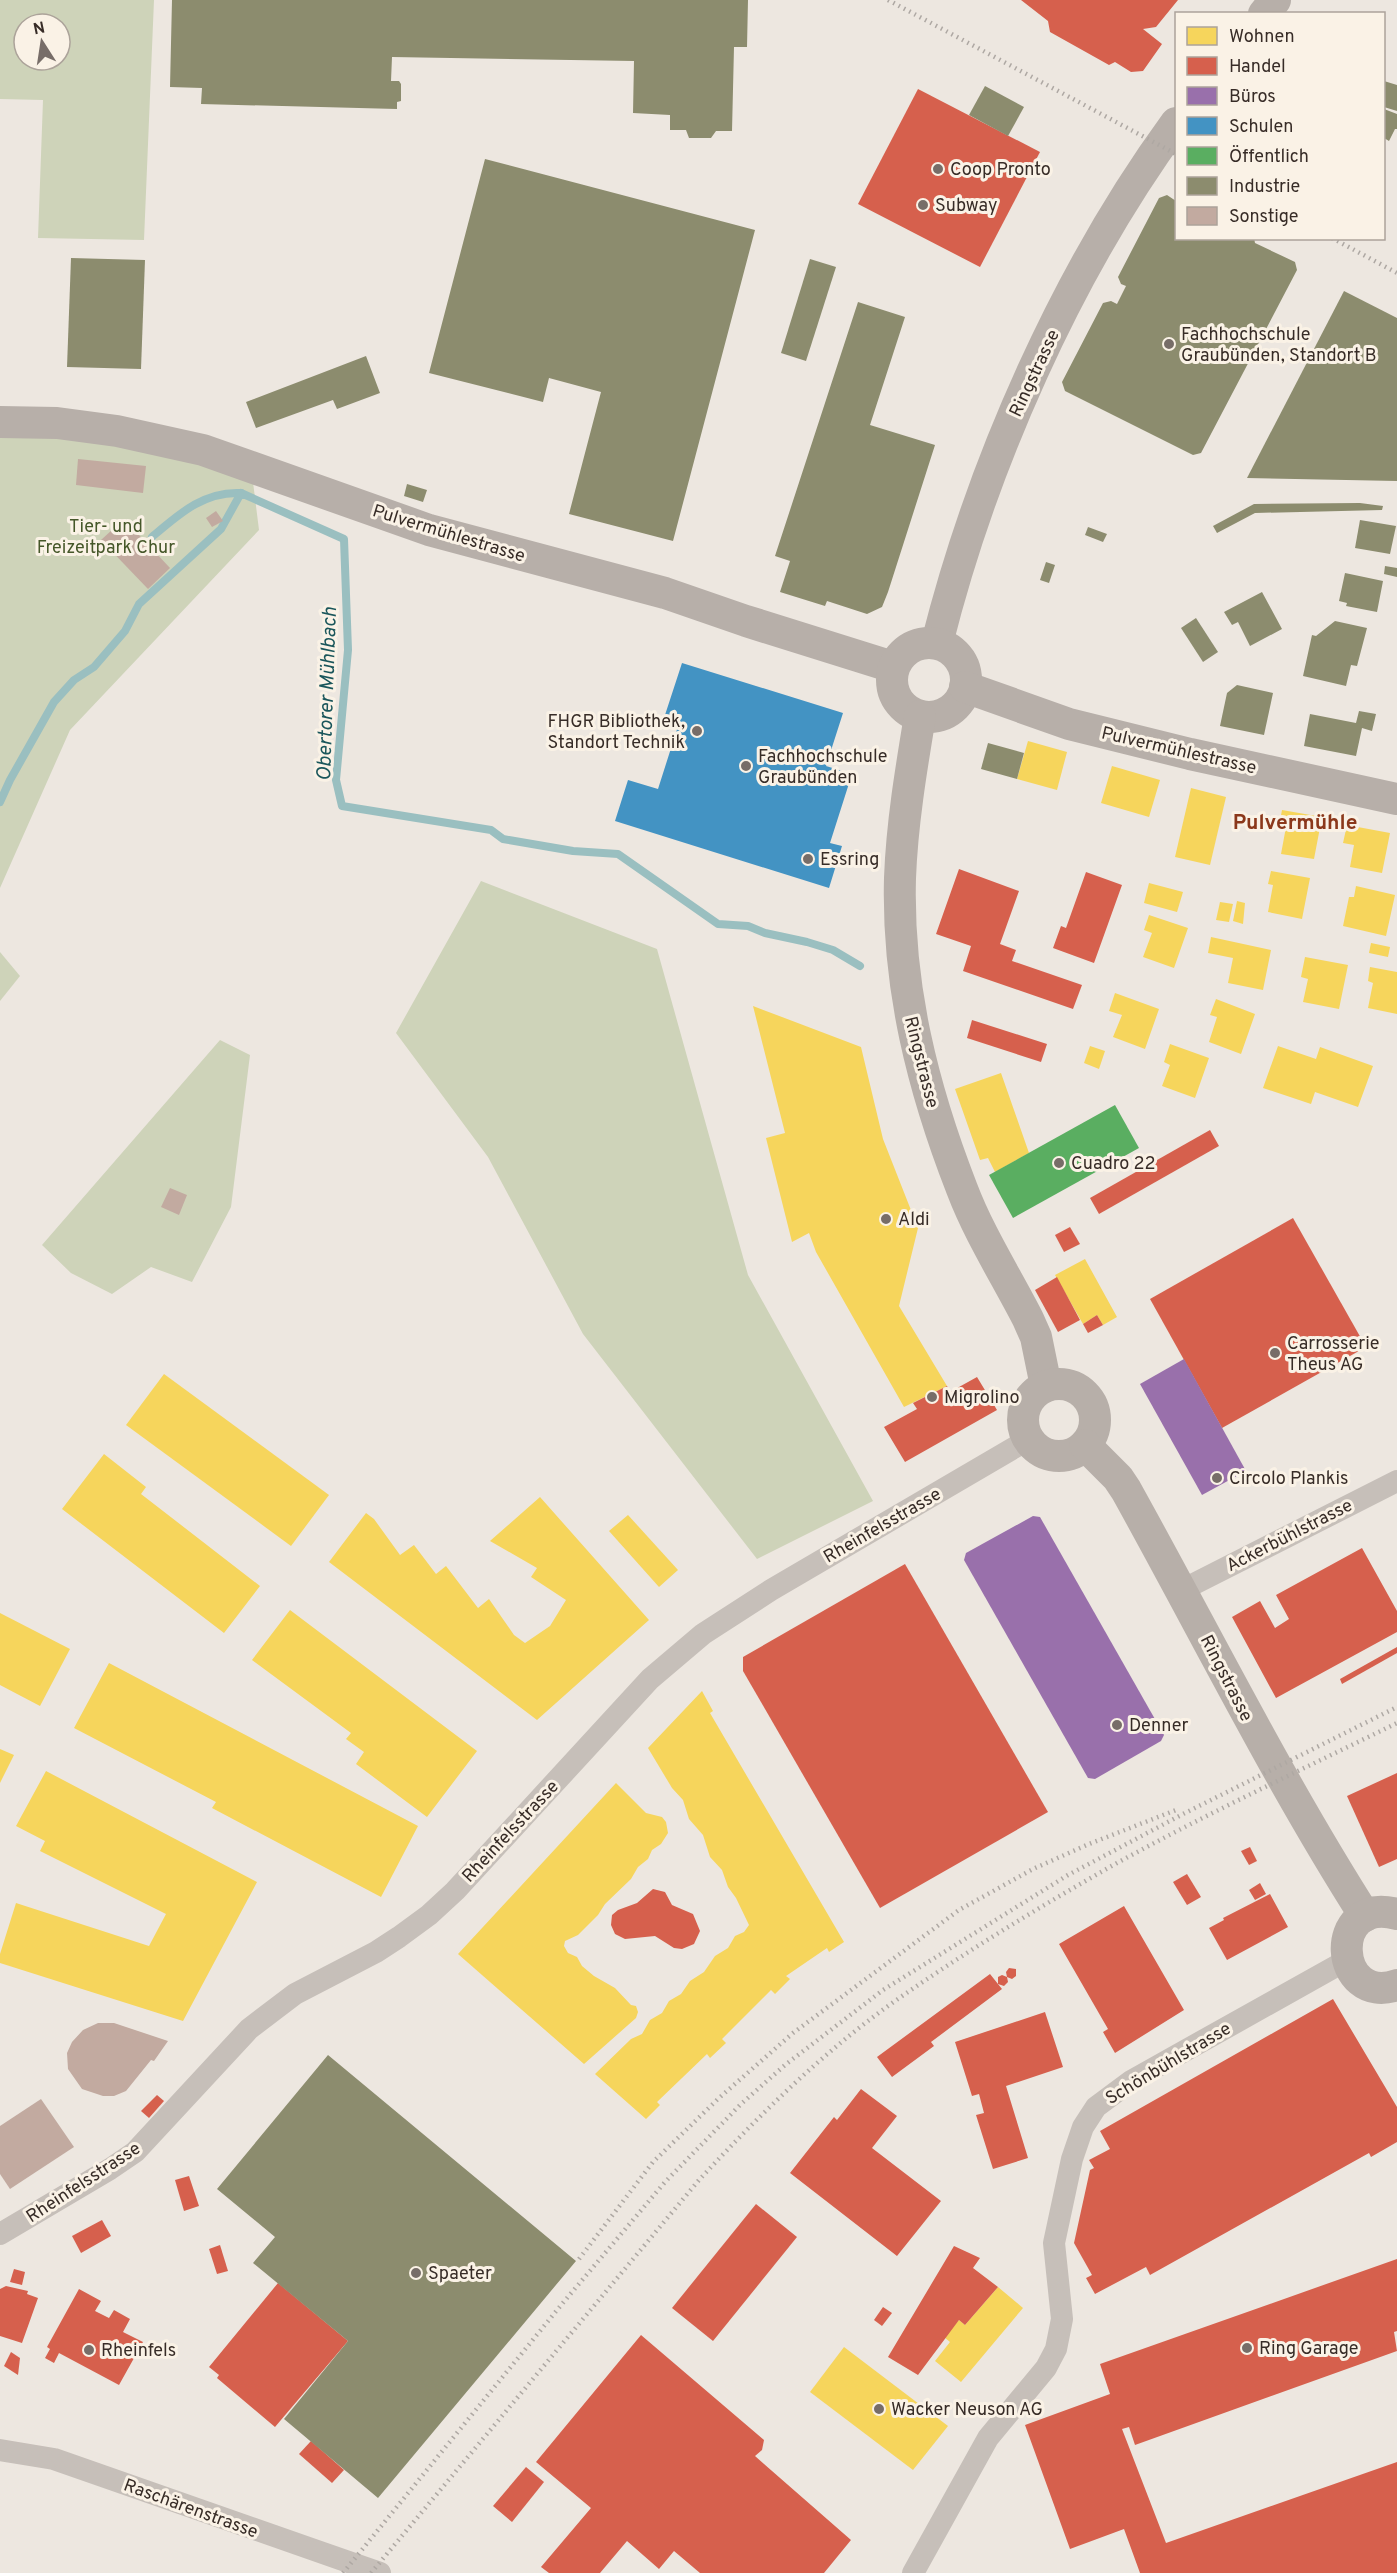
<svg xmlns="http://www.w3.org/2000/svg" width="1397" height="2573" viewBox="0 0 1397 2573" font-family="Overpass,sans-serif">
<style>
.green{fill:#ced3b9;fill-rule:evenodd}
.homes{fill:#f6d55c}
.shops{fill:#d6604d}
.offices{fill:#9970ab}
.schools{fill:#4393c3}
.public{fill:#5aae61}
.industry{fill:#8c8c6e}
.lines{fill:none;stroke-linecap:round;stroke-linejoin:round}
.stream{stroke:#9abfc0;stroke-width:8}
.building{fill:#c2aaa0}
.street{stroke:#c6bfb9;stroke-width:22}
.secondary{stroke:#b7afa9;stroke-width:32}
.rail{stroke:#aea8a3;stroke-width:4.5;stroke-dasharray:1.5 4.5;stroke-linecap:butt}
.poi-dot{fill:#776d68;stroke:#faf2e6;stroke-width:2}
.labels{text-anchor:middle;stroke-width:6;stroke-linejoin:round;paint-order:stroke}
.poi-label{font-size:18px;fill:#372c27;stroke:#faf2e6;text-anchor:start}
.street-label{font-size:18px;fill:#372c27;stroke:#faf2e6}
.park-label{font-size:18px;fill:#455729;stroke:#faf2e6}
.water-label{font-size:20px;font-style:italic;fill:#1a565b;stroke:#faf2e6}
.quarter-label{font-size:21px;font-weight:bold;fill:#8b381b;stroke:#faf2e6}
</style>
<rect width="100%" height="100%" fill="#ede7e0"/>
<g class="green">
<path d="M0,0H154L144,240L38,238L43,100L0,99ZM24,24H60V60H24Z"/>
<polygon points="0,422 251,466 259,530 70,730 0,888"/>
<polygon points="481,881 657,949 748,1275 873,1501 757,1559 583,1334 488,1157 396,1033"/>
<polygon points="0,952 20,976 0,1001"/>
<polygon points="220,1040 250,1055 231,1207 192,1282 151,1267 112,1294 71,1273 42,1245"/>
</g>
<g class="homes">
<polygon points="1028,741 1067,752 1057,790 1017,779"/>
<polygon points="1112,766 1160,780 1149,817 1101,803"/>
<polygon points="1191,788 1226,797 1210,865 1175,857"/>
<polygon points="1282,810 1322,817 1314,859 1281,854 1286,827 1279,826"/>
<polygon points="1347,825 1390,833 1382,873 1350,867 1354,845 1343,843"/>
<polygon points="1271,871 1310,878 1302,919 1268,912 1273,885 1268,884"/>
<polygon points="1149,883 1183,892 1177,912 1144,903"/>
<polygon points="1356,886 1395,895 1386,936 1343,926 1349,897 1354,897"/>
<polygon points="1237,901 1245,903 1243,924 1233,921"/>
<polygon points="1220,902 1233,904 1229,922 1216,920"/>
<polygon points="1149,915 1188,928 1174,968 1143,957 1152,933 1144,930"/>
<polygon points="1211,937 1271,950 1263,990 1228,983 1233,958 1208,953"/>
<polygon points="1371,943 1390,947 1388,957 1369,953"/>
<polygon points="1305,957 1348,965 1339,1009 1303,1002 1308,979 1301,977"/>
<polygon points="1370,967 1397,972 1397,1014 1368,1008 1373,983 1368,981"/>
<polygon points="1115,993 1159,1009 1145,1049 1113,1037 1122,1015 1109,1011"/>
<polygon points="1216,999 1255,1014 1241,1054 1209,1042 1217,1017 1210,1015"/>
<polygon points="753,1006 861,1047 883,1139 918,1228 899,1306 947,1386 904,1407 816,1252 809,1233 792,1242 766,1138 785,1133"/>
<polygon points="1170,1044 1209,1058 1195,1098 1162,1086 1170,1065 1164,1062"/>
<polygon points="1090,1046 1105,1051 1099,1069 1084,1063"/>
<polygon points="1278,1046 1316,1059 1320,1047 1373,1066 1358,1107 1315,1092 1311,1104 1263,1088"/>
<polygon points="1001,1073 1029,1153 995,1172 988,1158 980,1160 955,1089"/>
<polygon points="1085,1259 1117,1317 1103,1325 1097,1315 1083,1324 1055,1275"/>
<polygon points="164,1374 329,1495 291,1546 126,1425"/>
<polygon points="104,1454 146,1487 141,1494 260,1586 224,1633 62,1509"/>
<polygon points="540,1497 649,1620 537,1720 329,1562 366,1513 374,1519 400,1555 414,1545 436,1574 446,1566 478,1608 489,1599 514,1635 525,1643 550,1626 566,1600 531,1577 537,1568 490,1541"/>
<polygon points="628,1515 678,1570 659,1587 609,1531"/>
<polygon points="290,1610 477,1751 427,1817 356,1764 364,1752 346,1739 351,1733 252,1660"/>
<polygon points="0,1613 70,1649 40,1706 0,1685"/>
<polygon points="109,1663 418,1826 381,1897 212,1808 216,1802 74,1728"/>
<polygon points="702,1691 713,1711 710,1713 844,1942 829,1952 827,1948 786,1976 790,1979 775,1994 771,1990 722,2039 726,2043 710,2058 707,2054 657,2102 660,2105 646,2119 595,2074 631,2039 642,2034 650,2020 662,2013 669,2001 681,1994 690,1981 704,1972 715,1956 728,1948 735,1936 744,1932 749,1925 736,1898 728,1887 722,1870 710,1857 703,1835 689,1819 683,1800 672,1788 648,1748"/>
<polygon points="0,1749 14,1755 0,1783"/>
<polygon points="46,1771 257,1882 183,2021 0,1963 0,1954 16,1903 149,1946 166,1914 40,1851 45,1841 16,1826"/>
<polygon points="616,1783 646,1813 662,1817 666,1822 668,1833 661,1844 652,1850 648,1859 638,1867 631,1879 605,1904 598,1915 578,1935 565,1941 564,1946 568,1953 577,1957 582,1966 594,1976 615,1988 631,2005 636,2006 638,2012 636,2018 584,2064 458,1954"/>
<polygon points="998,2287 1023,2308 961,2382 935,2361 950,2342 944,2337 959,2320 965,2325"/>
<polygon points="844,2347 948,2426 913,2470 810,2392"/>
</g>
<g class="shops">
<polygon points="1021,0 1178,0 1156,27 1143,29 1162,44 1143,71 1131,72 1115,62 1109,65 1050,32 1048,21"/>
<polygon points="918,89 1040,152 980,267 858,204"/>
<polygon points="959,869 1019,891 1000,944 1016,950 1012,961 1082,985 1073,1009 963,971 971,946 936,934"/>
<polygon points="1086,872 1122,885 1094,963 1053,948 1061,926 1066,928"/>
<polygon points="972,1020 1047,1044 1041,1062 967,1038"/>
<polygon points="1210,1130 1219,1146 1099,1214 1090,1198"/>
<polygon points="1293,1218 1366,1347 1222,1428 1150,1299"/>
<polygon points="1070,1227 1080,1244 1064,1252 1055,1235"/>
<polygon points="1057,1277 1080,1320 1058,1332 1035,1290"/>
<polygon points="1097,1315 1103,1325 1088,1333 1083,1324"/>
<polygon points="977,1377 997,1410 905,1462 884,1427 917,1409 913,1403 947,1386 950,1392"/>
<polygon points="1362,1548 1397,1611 1397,1632 1276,1698 1232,1617 1260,1601 1275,1628 1289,1619 1276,1595"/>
<polygon points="905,1564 1048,1812 880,1908 743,1671 743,1657"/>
<polygon points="1397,1647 1397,1653 1342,1684 1340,1679"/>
<polygon points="1397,1773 1397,1859 1379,1867 1347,1796"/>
<polygon points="1250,1847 1257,1861 1249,1865 1241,1851"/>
<polygon points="1187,1874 1201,1897 1187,1905 1173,1882"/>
<polygon points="1260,1883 1266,1894 1255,1900 1249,1890"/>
<polygon points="653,1889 665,1892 672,1905 693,1914 700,1931 694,1944 682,1949 674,1948 655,1936 625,1939 615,1934 611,1925 612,1915 618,1910 637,1903"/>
<polygon points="1270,1894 1288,1927 1227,1960 1209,1928 1224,1920 1223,1918"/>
<polygon points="1124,1906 1184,2010 1115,2053 1103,2032 1108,2029 1059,1944"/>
<polygon points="1009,1968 1016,1969 1016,1976 1012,1979 1007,1977 1008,1982 1004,1986 998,1984 998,1977 1002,1975 1007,1977 1006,1972"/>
<polygon points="990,1974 1002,1989 931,2042 934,2046 892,2077 877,2057"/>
<polygon points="1333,1999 1397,2107 1397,2142 1371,2157 1369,2153 1150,2275 1146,2267 1095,2294 1086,2278 1092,2275 1074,2243 1090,2170 1094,2168 1089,2160 1110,2149 1100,2131"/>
<polygon points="1045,2012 1063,2067 1006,2086 1028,2158 993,2169 976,2115 984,2113 979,2094 972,2096 955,2042"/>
<polygon points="861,2089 897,2116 872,2148 941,2201 897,2256 790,2173 834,2117 837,2120"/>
<polygon points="157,2095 164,2101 149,2118 141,2111"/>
<polygon points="189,2176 199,2206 184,2211 175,2180"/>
<polygon points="756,2204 797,2237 713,2341 672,2308"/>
<polygon points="102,2220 111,2236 81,2253 72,2236"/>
<polygon points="220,2245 228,2271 217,2274 209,2249"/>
<polygon points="954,2246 980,2258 973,2268 998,2287 965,2325 959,2320 918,2375 888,2357"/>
<polygon points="1397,2259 1397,2331 1394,2332 1397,2351 1135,2445 1129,2427 1122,2429 1166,2543 1397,2462 1397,2573 1140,2573 1124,2529 1070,2549 1025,2425 1110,2394 1100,2364"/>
<polygon points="14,2269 25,2272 22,2285 10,2282"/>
<polygon points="278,2283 348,2341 275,2427 217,2378 219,2375 209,2367"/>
<polygon points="6,2286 28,2291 27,2294 38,2298 22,2343 0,2336 0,2289"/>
<polygon points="79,2289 101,2301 95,2311 109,2318 114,2310 130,2319 123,2332 143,2342 119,2385 59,2353 54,2363 45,2358 50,2349 47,2347"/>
<polygon points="883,2307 892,2313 882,2326 874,2320"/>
<polygon points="641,2335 764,2440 762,2450 755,2456 851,2540 824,2573 700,2573 674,2551 659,2569 627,2541 600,2573 549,2573 541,2567 591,2508 536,2462"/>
<polygon points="11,2352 20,2358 18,2375 4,2366"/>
<polygon points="311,2441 344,2470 332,2483 299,2454"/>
<polygon points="526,2467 544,2482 512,2522 493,2506"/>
</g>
<g class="offices">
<polygon points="1184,1359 1246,1471 1202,1495 1140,1384"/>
<polygon points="1033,1516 1040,1517 1164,1735 1161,1741 1095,1779 1088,1778 964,1560 966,1553"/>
</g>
<polygon class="schools" points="682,663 843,713 826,766 852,774 830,843 842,846 829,888 615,821 628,780 658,789 680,720 665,715"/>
<polygon class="public" points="1115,1105 1139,1148 1013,1218 989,1175"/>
<g class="industry">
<polygon points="172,0 748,0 747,47 734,47 732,131 716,131 711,138 689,138 686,130 670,130 670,115 633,113 634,61 392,57 391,81 399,81 401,84 401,101 397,102 397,109 201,104 202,88 170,87"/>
<polygon points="1384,81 1397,85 1397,111 1384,107"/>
<polygon points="985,86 1024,107 1008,136 969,115"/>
<polygon points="1384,109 1397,114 1397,129 1395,129 1389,141 1384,138"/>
<polygon points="485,159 755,230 673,541 569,514 601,392 549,378 543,402 429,373"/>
<polygon points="1167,195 1176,201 1176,238 1254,238 1255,243 1295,262 1297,270 1201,453 1193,455 1065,391 1062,382 1103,303 1111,301 1117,304 1126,286 1121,284 1118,277 1159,198"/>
<polygon points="71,258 145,260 141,369 67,367"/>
<polygon points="810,259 836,267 806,361 781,353"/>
<polygon points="1344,291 1397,318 1397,481 1247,478"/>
<polygon points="858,302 905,317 870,425 935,445 888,592 882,607 867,614 827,601 825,606 780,592 790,561 775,556"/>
<polygon points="366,356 380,393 337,409 333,400 256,428 246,402"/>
<polygon points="407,484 427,490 423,502 404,496"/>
<polygon points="1360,503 1383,506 1382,510 1255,513 1217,533 1213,526 1254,504"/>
<polygon points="1360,520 1396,526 1390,554 1355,548"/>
<polygon points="1088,527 1107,534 1103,542 1085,535"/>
<polygon points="1046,562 1055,565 1049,583 1040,580"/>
<polygon points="1385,566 1397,568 1397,577 1384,574"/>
<polygon points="1345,573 1383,581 1377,612 1346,606 1347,603 1339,601"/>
<polygon points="1262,592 1282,629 1250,646 1238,622 1232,625 1224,612"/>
<polygon points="1196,618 1218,652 1203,662 1181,628"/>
<polygon points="1335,621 1367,628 1357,666 1351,665 1346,686 1303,676 1312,635 1316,636"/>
<polygon points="1237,685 1273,693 1264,735 1220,726 1227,693"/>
<polygon points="1359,711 1376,714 1372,731 1362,728 1356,756 1304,746 1310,714 1356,723"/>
<polygon points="988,743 1024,753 1017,779 981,769"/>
<polygon points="328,2055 576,2261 378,2498 284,2419 348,2341 253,2263 275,2237 217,2189"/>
</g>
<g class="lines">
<g class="stream">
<path d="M152,537C179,514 204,491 241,493"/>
<polyline points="0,802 10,780 54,702 74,680 94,667 125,631 139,604 221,529 241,493 344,539 348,650 336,780 342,806 491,830 503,839 573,851 618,854 718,924 748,926 765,933 807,942 833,950 860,966"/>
</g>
</g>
<g class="building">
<polygon points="78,459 146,466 143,493 76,485"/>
<polygon points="216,511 223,521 212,527 206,518"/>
<polygon points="124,519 170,568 148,589 101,540"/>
<polygon points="170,1188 187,1195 179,1215 161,1207"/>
<polygon points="98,2023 114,2023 168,2041 154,2061 151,2060 126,2091 114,2096 103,2096 82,2089 68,2069 67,2053 72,2042 83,2030"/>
<polygon points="41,2099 74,2147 10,2189 0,2174 0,2126"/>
</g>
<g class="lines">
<g class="street">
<polyline points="1182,1590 1397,1481"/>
<polyline points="0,2234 110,2169 135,2152 249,2029 295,1994 376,1952 399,1937 429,1915 455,1891 650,1679 703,1634 771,1590 1029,1439"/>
<polyline points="0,2450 54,2459 380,2573"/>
<polyline points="913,2573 988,2438 1046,2368 1056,2349 1062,2319 1054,2243 1072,2159 1083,2127 1096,2107 1131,2081 1347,1960"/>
</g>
<g class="secondary">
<polyline points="1264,14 1275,0"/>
<polyline points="0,422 57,423 117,431 203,450 429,530 665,593 746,621 893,667"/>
<path d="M937,643C982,464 1067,272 1176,123"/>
<circle cx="929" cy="680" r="37"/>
<polyline points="965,687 1069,724 1190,754 1397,799"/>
<path d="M920,716C911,770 902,824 900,878C897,987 923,1089 962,1189C979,1234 1006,1276 1028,1319L1036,1337L1046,1386"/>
<circle cx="1059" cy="1420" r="36"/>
<path d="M1085,1445L1118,1478L1126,1490C1205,1632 1277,1778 1365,1916"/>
<path d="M1397,1914C1326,1895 1334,2007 1397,1985"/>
</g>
<g class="rail">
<polyline points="888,0 1176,154"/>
<polyline points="1332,238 1397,273"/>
<polyline points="579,2259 653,2162 719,2098 793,2033 959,1910 1033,1869 1089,1844 1176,1810"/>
<polyline points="343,2573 562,2304 665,2182 741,2104 785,2065 883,1990 1068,1875 1183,1814 1397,1707"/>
<path d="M371,2573L699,2180C762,2112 830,2045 908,1992C975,1946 1046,1903 1117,1863C1208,1813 1303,1769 1397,1723"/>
</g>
</g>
<g class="poi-dot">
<circle cx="938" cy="169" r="6"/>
<circle cx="923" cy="205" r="6"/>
<circle cx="1169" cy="344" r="6"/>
<circle cx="697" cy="731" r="6"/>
<circle cx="746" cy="766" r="6"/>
<circle cx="808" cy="859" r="6"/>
<circle cx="1059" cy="1163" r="6"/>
<circle cx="886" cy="1219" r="6"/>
<circle cx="1275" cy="1353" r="6"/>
<circle cx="932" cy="1397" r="6"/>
<circle cx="1217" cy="1478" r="6"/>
<circle cx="1117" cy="1725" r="6"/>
<circle cx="416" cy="2273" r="6"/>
<circle cx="1247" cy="2348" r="6"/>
<circle cx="89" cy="2350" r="6"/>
<circle cx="879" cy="2409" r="6"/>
</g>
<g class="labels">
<g class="poi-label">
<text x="950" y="175">Coop Pronto</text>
<text x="935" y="211">Subway</text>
<text x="1181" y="340">Fachhochschule<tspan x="1181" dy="21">Graubünden, Standort B</tspan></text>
<text x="685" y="727" text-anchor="end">FHGR Bibliothek,<tspan x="685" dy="21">Standort Technik</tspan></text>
<text x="758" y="762">Fachhochschule<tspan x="758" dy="21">Graubünden</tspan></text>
<text x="820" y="865">Essring</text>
<text x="1071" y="1169">Cuadro 22</text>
<text x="898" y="1225">Aldi</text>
<text x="1287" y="1349">Carrosserie<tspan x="1287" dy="21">Theus AG</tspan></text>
<text x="944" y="1403">Migrolino</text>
<text x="1229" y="1484">Circolo Plankis</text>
<text x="1129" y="1731">Denner</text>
<text x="428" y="2279">Spaeter</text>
<text x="1259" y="2354">Ring Garage</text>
<text x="101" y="2356">Rheinfels</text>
<text x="891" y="2415">Wacker Neuson AG</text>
</g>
<g class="street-label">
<text transform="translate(1034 373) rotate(-65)" y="6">Ringstrasse</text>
<text transform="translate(449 533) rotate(17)" y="6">Pulvermühlestrasse</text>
<text transform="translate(1179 750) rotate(13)" y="6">Pulvermühlestrasse</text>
<text transform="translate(922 1062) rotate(76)" y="6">Ringstrasse</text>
<text transform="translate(882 1525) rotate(-30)" y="6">Rheinfelsstrasse</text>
<text transform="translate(1289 1535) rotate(-27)" y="6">Ackerbühlstrasse</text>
<text transform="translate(1227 1678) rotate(63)" y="6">Ringstrasse</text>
<text transform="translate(510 1831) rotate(-47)" y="6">Rheinfelsstrasse</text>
<text transform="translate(1168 2063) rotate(-31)" y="6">Schönbühlstrasse</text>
<text transform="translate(83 2182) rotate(-33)" y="6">Rheinfelsstrasse</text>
<text transform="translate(191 2508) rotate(20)" y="6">Raschärenstrasse</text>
</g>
<g class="park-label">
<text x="106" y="532">Tier- und<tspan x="106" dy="21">Freizeitpark Chur</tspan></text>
</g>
<g class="water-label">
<text transform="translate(326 694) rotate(-88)" y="7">Obertorer Mühlbach</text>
</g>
<g class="quarter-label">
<text x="1295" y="829">Pulvermühle</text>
</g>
</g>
<rect x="1175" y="12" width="210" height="228" fill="#faf2e6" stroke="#aca39a" stroke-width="1.5"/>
<rect x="1187" y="27" width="30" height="18" fill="#f6d55c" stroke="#aca39a" stroke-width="1.5"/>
<text x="1229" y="42" font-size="18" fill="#372c27">Wohnen</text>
<rect x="1187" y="57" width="30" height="18" fill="#d6604d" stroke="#aca39a" stroke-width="1.5"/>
<text x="1229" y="72" font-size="18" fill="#372c27">Handel</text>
<rect x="1187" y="87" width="30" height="18" fill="#9970ab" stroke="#aca39a" stroke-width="1.5"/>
<text x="1229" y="102" font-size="18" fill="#372c27">Büros</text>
<rect x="1187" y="117" width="30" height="18" fill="#4393c3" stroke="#aca39a" stroke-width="1.5"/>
<text x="1229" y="132" font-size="18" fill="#372c27">Schulen</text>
<rect x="1187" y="147" width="30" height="18" fill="#5aae61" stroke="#aca39a" stroke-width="1.5"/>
<text x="1229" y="162" font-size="18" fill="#372c27">Öffentlich</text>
<rect x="1187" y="177" width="30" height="18" fill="#8c8c6e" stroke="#aca39a" stroke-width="1.5"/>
<text x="1229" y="192" font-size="18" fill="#372c27">Industrie</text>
<rect x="1187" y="207" width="30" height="18" fill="#c2aaa0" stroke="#aca39a" stroke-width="1.5"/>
<text x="1229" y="222" font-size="18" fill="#372c27">Sonstige</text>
<g transform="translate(42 42) rotate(348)"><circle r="28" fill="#faf2e6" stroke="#aca39a" stroke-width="1.5"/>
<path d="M0-4.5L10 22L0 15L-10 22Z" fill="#776d68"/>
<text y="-9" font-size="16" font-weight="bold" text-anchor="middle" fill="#372c27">N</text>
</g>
</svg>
